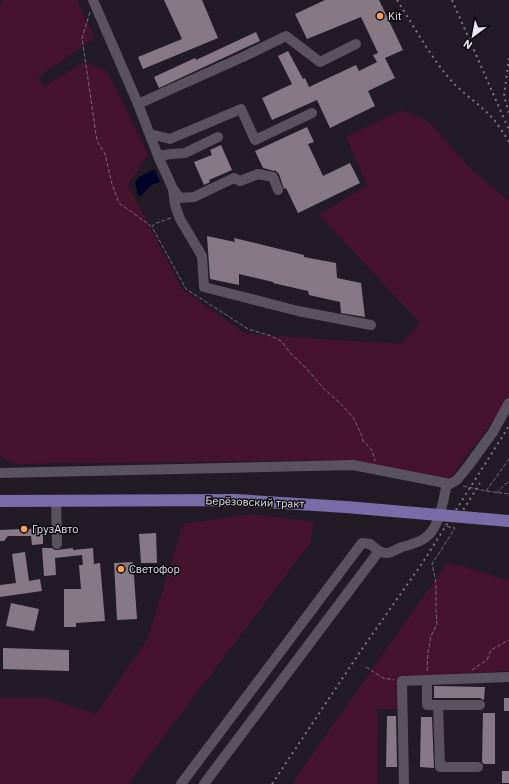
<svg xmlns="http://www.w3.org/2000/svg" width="509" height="784" viewBox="0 0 509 784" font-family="'IBM Plex Sans',sans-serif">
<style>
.green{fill:#45132b}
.water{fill:#010028}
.building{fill:#877984}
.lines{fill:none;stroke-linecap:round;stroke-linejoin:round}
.path{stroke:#756f78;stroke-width:1;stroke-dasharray:4 2;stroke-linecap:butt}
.minor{stroke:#5a535f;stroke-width:10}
.major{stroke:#786da8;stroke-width:12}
.rail{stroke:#7d7780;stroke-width:2;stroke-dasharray:2 4;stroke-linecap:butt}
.poi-dot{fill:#fa9f4e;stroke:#0a070c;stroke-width:1.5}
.labels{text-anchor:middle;stroke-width:3;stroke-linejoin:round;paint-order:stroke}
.poi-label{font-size:11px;fill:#e9e5ec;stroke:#0a070c;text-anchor:start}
.street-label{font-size:11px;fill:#e9e5ec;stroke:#0a070c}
</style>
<rect width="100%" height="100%" fill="#221b26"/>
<g class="green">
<polygon points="3,0 77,0 95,38 38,77 43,87 84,62 107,71 148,154 128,185 182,289 246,334 400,344 420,323 319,215 367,185 346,137 402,110 429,122 474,172 509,201 509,397 503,408 447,482 354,460 16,464 0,456 0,6"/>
<polygon points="252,514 313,522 311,542 128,784 0,784 0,698 48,698 96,714 148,638 183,524"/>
<polygon points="447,563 462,566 505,580 509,579 509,671 398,677 398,709 378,709 377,784 293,784 297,776"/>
</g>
<polygon class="water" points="155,169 160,182 151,185 141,196 139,196 137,192 135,182 139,177"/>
<g class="building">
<polygon points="164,0 202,0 218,38 143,69 138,57 182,39"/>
<polygon points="325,0 379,0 403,50 385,58 395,78 368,91 375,106 330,128 317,100 272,120 262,98 292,84 278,56 288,51 303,79 305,78 309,87 356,65 359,71 377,62 373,55 378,53 361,17 307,39 295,14"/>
<polygon points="256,32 260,41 159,88 154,77 195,58 196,60"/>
<polygon points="307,127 314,142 308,144 323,176 350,163 360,183 298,213 286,188 284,189 279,174 275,170 274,171 263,168 255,151"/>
<polygon points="221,145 232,170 209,180 210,182 204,185 194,162 212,155 210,150"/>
<polygon points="207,236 235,242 234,238 304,255 304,257 336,263 337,278 361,283 365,317 341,313 340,302 309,295 308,291 273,283 273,282 239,274 239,285 210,279"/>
<polygon points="24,526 28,529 36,528 36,532 43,532 43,544 32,545 31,536 8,536 4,541 0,541 0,530 22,529"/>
<polygon points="156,533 157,563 141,563 139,534"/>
<polygon points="42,548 52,548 55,550 57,550 73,548 73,550 93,548 94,564 100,563 105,621 76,623 76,627 64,627 64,589 81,589 79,565 83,565 82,555 55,558 56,575 44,576"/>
<polygon points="25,552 29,581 40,579 42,591 0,597 0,585 16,583 12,554"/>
<polygon points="133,562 137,619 117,620 114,563"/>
<polygon points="11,603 39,609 34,631 6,626"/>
<polygon points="3,648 69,650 69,671 3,669"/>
<polygon points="434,686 485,687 484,700 480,698 434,698"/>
<rect x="504" y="698" width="5" height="13"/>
<polygon points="483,713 495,713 495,764 484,764 482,762"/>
<polygon points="387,716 396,716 397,767 386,767"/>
<polygon points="421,717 432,717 434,768 420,767"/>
<rect x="502" y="771" width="7" height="12"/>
</g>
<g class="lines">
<g class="path">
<polyline points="90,12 82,38 97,141 105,154 112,184 119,203 151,226"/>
<polyline points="171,218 154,224 152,227 186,289 248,329 271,336 281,341 292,355 307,369 323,388 340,403 353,417 362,436 363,441 372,450 375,461"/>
<polyline points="463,486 486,491 509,494"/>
<polyline points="486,491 509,459"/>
<polyline points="496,493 509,481"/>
<polyline points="366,667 383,678 394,680"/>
<polyline points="472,670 487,660 491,650 509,640"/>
<polyline points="427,671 428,653 431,636 437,624 436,610 436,583 432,564 455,528 444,526"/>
</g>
<g class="minor">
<polyline points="93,0 138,104 158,156 171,154 185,153 218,137"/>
<polyline points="138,104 245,56 286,36 320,62 356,44"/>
<polyline points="150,134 170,139 241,109 255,140 312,113"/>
<polyline points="158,156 173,189 180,198 194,197 234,178 240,181 258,174 273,177 278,190"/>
<polyline points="173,189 175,205 180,219 202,256 204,287 298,311 371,325"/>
<polyline points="0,473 353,465 450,484 457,480 469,465 493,432 509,403"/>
<polyline points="56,500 57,544"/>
<path d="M379,551C390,556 391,551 402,547C410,545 418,543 425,538C440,528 443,500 447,484"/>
<polyline points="427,680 427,705 480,705"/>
<polyline points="438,705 440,767 478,767"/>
<polyline points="181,784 362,543 370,544 379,551 204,784"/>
<polyline points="404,784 402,681 509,677"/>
</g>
<polyline class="major" points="0,501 236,500 346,507 509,521"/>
<g class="rail">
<path d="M397,0C413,25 429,54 448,77C462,94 482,105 495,121C500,128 505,135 509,142"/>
<polyline points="452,0 509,130"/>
<polyline points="509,58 504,96 509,113"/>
<polyline points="457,520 480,483"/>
<polyline points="272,784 362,649 423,562 509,426"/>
</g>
</g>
<g class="poi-dot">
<circle cx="380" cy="16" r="4"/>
<circle cx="24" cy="529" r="4"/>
<circle cx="121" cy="569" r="4"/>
</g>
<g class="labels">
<g class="poi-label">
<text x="388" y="20">Kit</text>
<text x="32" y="533">ГрузАвто</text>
<text x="129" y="573">Светофор</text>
</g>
<g class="street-label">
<text transform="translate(255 502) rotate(2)" y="4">Берёзовский тракт</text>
</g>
</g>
<g transform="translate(473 36) rotate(212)" stroke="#0a070c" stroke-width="3" paint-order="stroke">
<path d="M0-3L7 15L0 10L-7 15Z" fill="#e9e5ec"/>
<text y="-6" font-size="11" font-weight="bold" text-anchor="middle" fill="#e9e5ec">N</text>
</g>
</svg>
